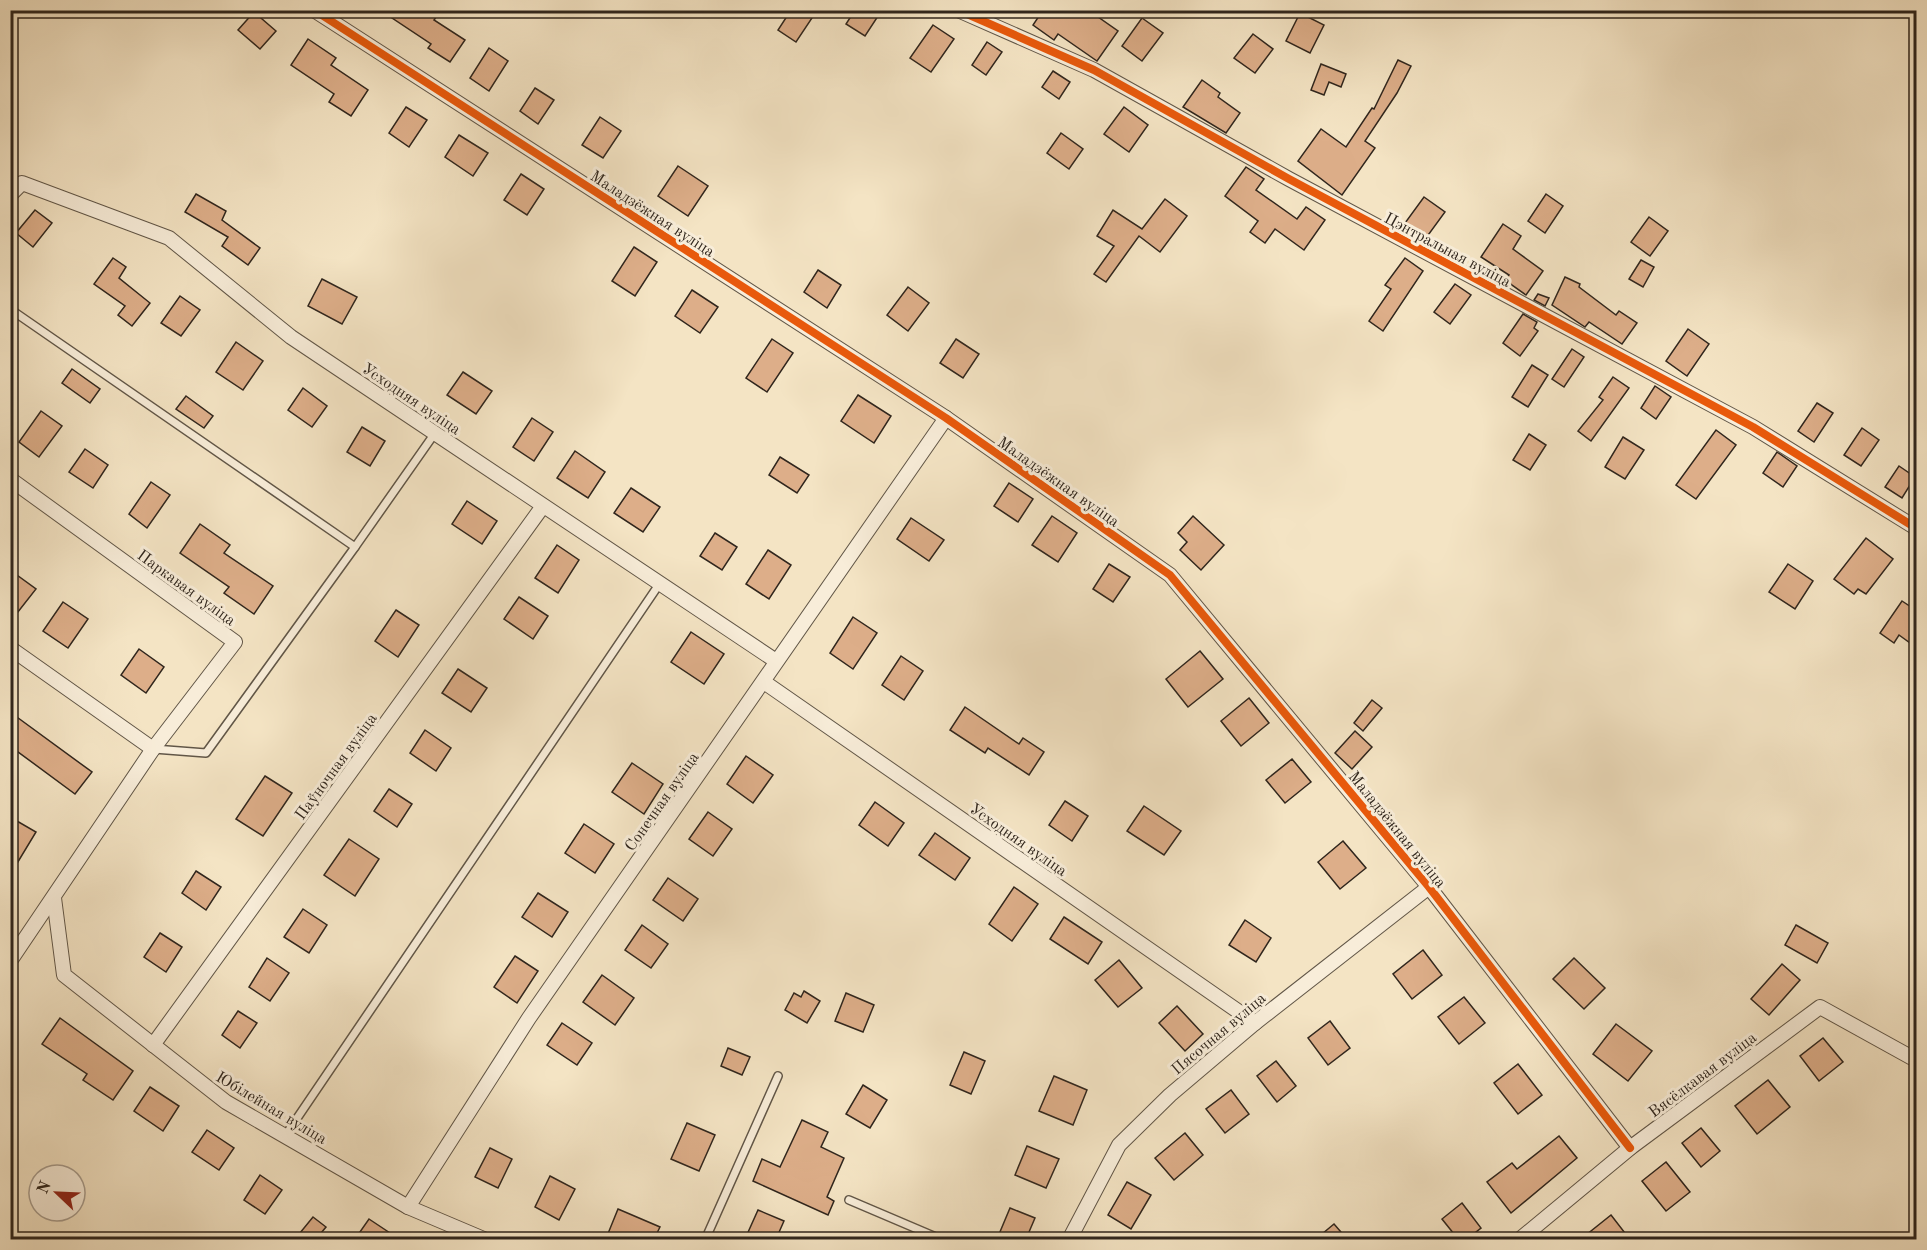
<svg xmlns="http://www.w3.org/2000/svg" width="1927" height="1250" viewBox="0 0 1927 1250" font-family="'Old Standard TT',serif">
<style>
.building{fill:#ddae89;stroke:#30261d;stroke-width:1.5}
.lines{fill:none;stroke-linecap:round;stroke-linejoin:round}
.lane-casing{stroke:#615647;stroke-width:10}
.street-casing{stroke:#615647;stroke-width:16}
.lane{stroke:#f8edd9;stroke-width:7}
.street{stroke:#f8edd9;stroke-width:14}
.cycleway-casing{stroke:#f8edd9;stroke-width:11}
.cycleway{stroke:#e8590c;stroke-width:8}
.labels{text-anchor:middle;stroke-width:6;stroke-linejoin:round;paint-order:stroke}
.street-label{font-size:16px;fill:#30261d;stroke:#f8edd9}
</style>
<rect width="100%" height="100%" fill="#f4e4c4"/>
<filter id="stains"><feTurbulence type="fractalNoise" baseFrequency=".00333" numOctaves="4"/><feColorMatrix values="0 0 0 0 .2 0 0 0 0 .09 0 0 0 0 .02 0 0 0 .5 -.17"/></filter>
<radialGradient id="worn" r=".72"><stop offset=".6" stop-color="#630" stop-opacity="0"/><stop offset="1" stop-color="#630" stop-opacity=".3"/></radialGradient>
<g class="building">
<polygon points="380,10 441,10 434,20 465,40 450,62 428,48 431,44"/>
<polygon points="791,10 801,10 812,18 796,42 778,30"/>
<polygon points="855,10 882,10 865,36 846,24"/>
<polygon points="1043,10 1088,10 1118,31 1097,61 1058,34 1054,40 1033,25"/>
<polygon points="254,12 276,31 260,49 238,30"/>
<polygon points="1300,13 1324,25 1310,53 1286,41"/>
<polygon points="1142,18 1163,33 1142,61 1122,46"/>
<polygon points="933,25 954,39 931,72 910,58"/>
<polygon points="1253,34 1273,49 1255,73 1234,58"/>
<polygon points="308,39 336,58 331,65 368,90 351,116 329,102 334,94 291,65"/>
<polygon points="987,42 1002,52 986,75 972,65"/>
<polygon points="489,48 508,61 489,91 470,78"/>
<polygon points="1398,60 1411,66 1397,93 1365,141 1375,148 1342,195 1298,161 1321,129 1346,147 1372,108 1374,109"/>
<polygon points="1321,64 1346,74 1341,87 1329,82 1324,95 1311,90"/>
<polygon points="1053,71 1070,82 1059,99 1042,87"/>
<polygon points="1202,80 1220,93 1218,97 1240,113 1226,133 1183,107"/>
<polygon points="535,88 554,100 538,124 520,111"/>
<polygon points="406,107 427,120 409,147 389,133"/>
<polygon points="1124,107 1148,125 1129,152 1104,134"/>
<polygon points="600,117 621,131 603,158 582,145"/>
<polygon points="1061,133 1083,149 1069,169 1047,153"/>
<polygon points="459,135 488,153 473,176 445,157"/>
<polygon points="678,166 708,186 688,216 658,196"/>
<polygon points="1246,167 1264,179 1256,190 1297,219 1306,207 1325,220 1304,250 1275,229 1265,243 1250,232 1258,221 1225,196"/>
<polygon points="521,174 544,189 527,215 504,200"/>
<polygon points="196,194 226,211 222,220 260,248 248,265 222,246 228,237 185,212"/>
<polygon points="1546,194 1563,206 1545,233 1528,221"/>
<polygon points="1424,197 1445,212 1426,238 1405,223"/>
<polygon points="1165,199 1187,216 1160,252 1139,236 1106,282 1094,274 1114,246 1097,236 1113,210 1142,229"/>
<polygon points="35,210 52,223 33,247 16,233"/>
<polygon points="1649,217 1668,231 1650,256 1631,242"/>
<polygon points="1503,224 1521,236 1513,249 1543,271 1526,295 1505,280 1509,275 1481,257"/>
<polygon points="634,247 657,262 635,296 612,281"/>
<polygon points="113,258 126,267 119,278 150,303 132,326 118,315 125,306 94,284"/>
<polygon points="1405,258 1423,271 1383,331 1369,321 1391,289 1385,285"/>
<polygon points="1641,260 1654,267 1643,287 1629,279"/>
<polygon points="818,270 841,285 827,308 804,292"/>
<polygon points="1565,277 1580,284 1579,287 1616,315 1619,311 1637,323 1622,344 1589,322 1585,327 1552,305"/>
<polygon points="322,279 357,297 342,324 308,306"/>
<polygon points="1455,284 1471,295 1450,324 1434,312"/>
<polygon points="908,287 929,303 908,331 887,315"/>
<polygon points="692,290 718,307 700,333 675,316"/>
<polygon points="1538,294 1549,298 1545,306 1534,300"/>
<polygon points="180,296 200,310 181,336 161,323"/>
<polygon points="1523,314 1537,322 1534,328 1538,331 1520,356 1503,343"/>
<polygon points="1688,329 1709,344 1687,376 1666,361"/>
<polygon points="772,339 793,353 767,392 746,378"/>
<polygon points="956,339 979,354 963,378 940,363"/>
<polygon points="236,342 263,361 243,390 216,372"/>
<polygon points="1572,349 1584,357 1564,387 1552,379"/>
<polygon points="1532,365 1548,375 1528,407 1512,397"/>
<polygon points="72,369 100,389 90,403 62,383"/>
<polygon points="463,372 492,391 476,414 447,395"/>
<polygon points="1613,377 1629,388 1591,441 1578,431 1603,400 1599,397"/>
<polygon points="1655,386 1671,397 1656,419 1641,408"/>
<polygon points="303,388 327,406 312,427 288,410"/>
<polygon points="858,395 891,416 874,443 841,421"/>
<polygon points="186,396 213,416 204,428 176,409"/>
<polygon points="1817,403 1833,413 1814,442 1798,431"/>
<polygon points="41,411 62,426 39,457 19,442"/>
<polygon points="532,418 553,432 534,461 513,447"/>
<polygon points="362,427 385,441 370,466 347,452"/>
<polygon points="1862,428 1879,440 1861,466 1844,455"/>
<polygon points="1716,430 1736,445 1696,499 1676,485"/>
<polygon points="1529,434 1546,445 1530,470 1513,460"/>
<polygon points="1623,437 1644,450 1625,479 1605,467"/>
<polygon points="85,449 108,465 93,488 69,472"/>
<polygon points="575,451 605,472 588,498 557,478"/>
<polygon points="1777,452 1797,466 1783,487 1763,473"/>
<polygon points="780,457 809,475 797,493 769,475"/>
<polygon points="1899,466 1915,477 1902,498 1885,487"/>
<polygon points="151,482 170,495 147,528 129,514"/>
<polygon points="1009,483 1033,499 1018,522 994,506"/>
<polygon points="631,488 660,507 643,532 614,513"/>
<polygon points="467,501 497,521 482,544 452,524"/>
<polygon points="1052,516 1077,533 1058,562 1032,545"/>
<polygon points="1193,516 1224,545 1201,570 1180,550 1187,542 1178,533"/>
<polygon points="911,518 944,540 929,561 897,539"/>
<polygon points="200,524 230,545 224,553 273,586 254,614 224,593 229,587 180,553"/>
<polygon points="715,533 737,547 722,570 700,556"/>
<polygon points="1866,538 1893,559 1866,594 1858,589 1854,594 1834,579"/>
<polygon points="557,545 579,560 558,593 535,578"/>
<polygon points="768,550 791,565 769,599 746,584"/>
<polygon points="1109,564 1130,577 1113,602 1093,589"/>
<polygon points="1788,564 1813,581 1795,609 1769,592"/>
<polygon points="10,570 36,589 10,622"/>
<polygon points="519,597 548,616 533,639 504,619"/>
<polygon points="1902,601 1917,611 1917,648 1899,635 1894,643 1880,633"/>
<polygon points="63,602 88,619 68,648 43,631"/>
<polygon points="396,610 419,625 398,657 375,641"/>
<polygon points="853,617 877,633 853,669 830,653"/>
<polygon points="691,632 724,654 704,684 671,662"/>
<polygon points="139,649 164,667 146,693 121,675"/>
<polygon points="1200,651 1223,679 1188,707 1166,679"/>
<polygon points="901,656 923,671 904,700 882,685"/>
<polygon points="458,669 487,688 471,712 442,693"/>
<polygon points="1249,698 1269,723 1241,746 1221,721"/>
<polygon points="1372,700 1382,708 1363,731 1354,723"/>
<polygon points="965,707 1019,744 1023,738 1044,752 1029,775 988,748 985,753 950,730"/>
<polygon points="10,712 92,772 75,794 10,746"/>
<polygon points="425,730 451,748 436,771 410,753"/>
<polygon points="1355,731 1372,747 1352,769 1335,753"/>
<polygon points="746,756 773,775 753,803 727,784"/>
<polygon points="1292,759 1311,782 1285,803 1266,780"/>
<polygon points="632,763 663,784 644,814 612,792"/>
<polygon points="265,776 292,793 263,836 236,819"/>
<polygon points="389,789 412,804 397,827 374,811"/>
<polygon points="1065,801 1088,816 1072,841 1049,825"/>
<polygon points="875,802 904,823 888,846 859,825"/>
<polygon points="1144,806 1181,831 1164,855 1127,831"/>
<polygon points="708,812 732,829 713,856 689,839"/>
<polygon points="10,817 36,832 10,875"/>
<polygon points="584,824 614,844 595,873 565,853"/>
<polygon points="935,833 970,858 955,880 919,855"/>
<polygon points="349,839 379,859 355,896 324,875"/>
<polygon points="1343,841 1366,868 1340,889 1318,862"/>
<polygon points="196,871 221,887 206,910 182,893"/>
<polygon points="668,878 698,899 683,921 653,900"/>
<polygon points="1014,887 1038,904 1012,941 989,924"/>
<polygon points="538,893 568,912 552,937 522,917"/>
<polygon points="303,909 327,925 309,953 284,937"/>
<polygon points="1064,917 1102,942 1088,964 1050,939"/>
<polygon points="1245,920 1271,938 1256,962 1229,945"/>
<polygon points="642,925 668,944 651,968 625,950"/>
<polygon points="1796,925 1828,943 1817,963 1785,945"/>
<polygon points="160,933 182,947 166,972 144,957"/>
<polygon points="1423,950 1442,975 1412,999 1393,974"/>
<polygon points="515,956 538,971 517,1003 494,987"/>
<polygon points="267,958 289,973 270,1001 249,987"/>
<polygon points="1574,958 1605,988 1584,1009 1553,979"/>
<polygon points="1119,960 1142,988 1118,1007 1095,980"/>
<polygon points="1782,964 1800,980 1769,1015 1751,999"/>
<polygon points="602,975 634,998 615,1025 583,1002"/>
<polygon points="804,991 820,1001 807,1023 785,1010 794,993 801,997"/>
<polygon points="846,993 874,1005 863,1032 835,1021"/>
<polygon points="1464,997 1485,1023 1459,1044 1438,1017"/>
<polygon points="1177,1006 1203,1034 1185,1051 1159,1023"/>
<polygon points="238,1011 257,1023 240,1048 222,1035"/>
<polygon points="60,1018 133,1071 113,1100 83,1080 87,1074 42,1044"/>
<polygon points="1330,1021 1350,1048 1328,1065 1308,1038"/>
<polygon points="562,1023 592,1043 577,1065 547,1045"/>
<polygon points="1616,1024 1652,1051 1628,1081 1593,1054"/>
<polygon points="1823,1038 1843,1062 1819,1081 1800,1056"/>
<polygon points="728,1048 750,1057 742,1075 721,1066"/>
<polygon points="964,1052 985,1061 971,1094 950,1085"/>
<polygon points="1276,1061 1296,1086 1277,1102 1257,1076"/>
<polygon points="1518,1064 1542,1095 1518,1114 1494,1083"/>
<polygon points="1054,1076 1087,1090 1073,1125 1039,1111"/>
<polygon points="1768,1080 1790,1107 1757,1134 1735,1106"/>
<polygon points="863,1085 887,1100 870,1128 846,1114"/>
<polygon points="150,1087 179,1106 163,1131 134,1111"/>
<polygon points="1231,1090 1249,1114 1225,1133 1206,1109"/>
<polygon points="802,1120 828,1132 821,1147 844,1158 827,1197 834,1201 828,1215 753,1181 762,1159 780,1167"/>
<polygon points="687,1123 715,1135 699,1171 671,1159"/>
<polygon points="1701,1128 1720,1151 1701,1167 1682,1143"/>
<polygon points="207,1130 234,1148 219,1170 192,1152"/>
<polygon points="1185,1133 1203,1155 1174,1180 1155,1158"/>
<polygon points="1559,1136 1577,1158 1511,1213 1487,1182 1512,1163 1517,1169"/>
<polygon points="1027,1146 1059,1159 1046,1188 1015,1175"/>
<polygon points="490,1148 512,1159 498,1188 475,1177"/>
<polygon points="1666,1162 1690,1192 1666,1211 1642,1181"/>
<polygon points="260,1175 282,1190 265,1214 244,1200"/>
<polygon points="550,1176 575,1189 559,1220 535,1207"/>
<polygon points="1127,1182 1151,1195 1131,1229 1108,1215"/>
<polygon points="1462,1203 1481,1228 1467,1239 1458,1239 1442,1219"/>
<polygon points="1010,1208 1035,1218 1026,1239 997,1239"/>
<polygon points="618,1209 660,1227 654,1239 615,1239 607,1236"/>
<polygon points="758,1210 784,1221 776,1239 745,1239"/>
<polygon points="1611,1215 1625,1233 1617,1239 1581,1239"/>
<polygon points="313,1217 326,1227 316,1239 295,1239"/>
<polygon points="369,1219 399,1239 355,1239"/>
<polygon points="1334,1224 1347,1239 1316,1239"/>
</g>
<g class="lines">
<g class="lane-casing">
<g id="lane">
<polyline points="10,309 355,547 435,433"/>
<polyline points="154,749 206,753 355,547"/>
<polyline points="285,1136 660,583"/>
<polyline points="849,1200 943,1240"/>
<polyline points="705,1240 778,1076"/>
</g>
</g>
<g class="street-casing">
<g id="street">
<polyline points="314,10 946,418 1170,575 1429,887 1630,1148"/>
<polyline points="958,10 1094,70 1289,179 1753,427 1916,528"/>
<polyline points="10,195 22,183 169,238 291,337 776,661"/>
<polyline points="10,479 235,642 153,749 10,961"/>
<polyline points="10,648 153,749"/>
<polyline points="764,682 1255,1023"/>
<polyline points="54,898 64,975 226,1102 408,1207 486,1240"/>
<polyline points="153,1045 543,506"/>
<polyline points="408,1207 529,1018 946,418"/>
<polyline points="1069,1240 1119,1145 1170,1095 1255,1023 1429,887"/>
<polyline points="1519,1240 1630,1148 1820,1007 1916,1060"/>
</g>
</g>
<use href="#lane" class="lane"/>
<use href="#street" class="street"/>
<g class="cycleway-casing">
<g id="cycleway">
<polyline points="314,10 946,418 1170,575 1429,887 1630,1148"/>
<polyline points="958,10 1094,70 1289,179 1753,427 1916,528"/>
</g>
</g>
<use href="#cycleway" class="cycleway"/>
</g>
<g class="labels">
<g class="street-label">
<text transform="translate(653 213) rotate(33)" y="6">Маладзёжная вуліца</text>
<text transform="translate(1448 249) rotate(28)" y="6">Цэнтральная вуліца</text>
<text transform="translate(412 398) rotate(34)" y="6">Усходняя вуліца</text>
<text transform="translate(1059 481) rotate(35)" y="6">Маладзёжная вуліца</text>
<text transform="translate(187 587) rotate(36)" y="6">Паркавая вуліца</text>
<text transform="translate(335 766) rotate(-54)" y="6">Паўночная вуліца</text>
<text transform="translate(661 801) rotate(-55)" y="6">Сонечная вуліца</text>
<text transform="translate(1398 829) rotate(51)" y="6">Маладзёжная вуліца</text>
<text transform="translate(1019 839) rotate(35)" y="6">Усходняя вуліца</text>
<text transform="translate(1218 1033) rotate(-40)" y="6">Пясочная вуліца</text>
<text transform="translate(1702 1074) rotate(-37)" y="6">Вясёлкавая вуліца</text>
<text transform="translate(272 1107) rotate(31)" y="6">Юбілейная вуліца</text>
</g>
</g>
<rect width="1927" height="1250" fill="none" stroke="#f4e4c4" stroke-width="36"/>
<rect x="12" y="12" width="1903" height="1226" fill="none" stroke="#30261d" stroke-width="3"/>
<rect x="18" y="18" width="1891" height="1214" fill="none" stroke="#30261d" stroke-width="1.5"/>
<g transform="translate(57 1193) rotate(293)"><circle r="28" fill="#f8edd9" stroke="#a89d8e" stroke-width="1.5"/>
<path d="M0-4.5L10 22L0 15L-10 22Z" fill="#8f2418"/>
<text y="-9" font-size="16" font-weight="bold" text-anchor="middle" fill="#30261d">N</text>
</g>
<rect width="100%" height="100%" filter="url(#stains)"/>
<rect width="100%" height="100%" fill="url(#worn)"/>
</svg>
